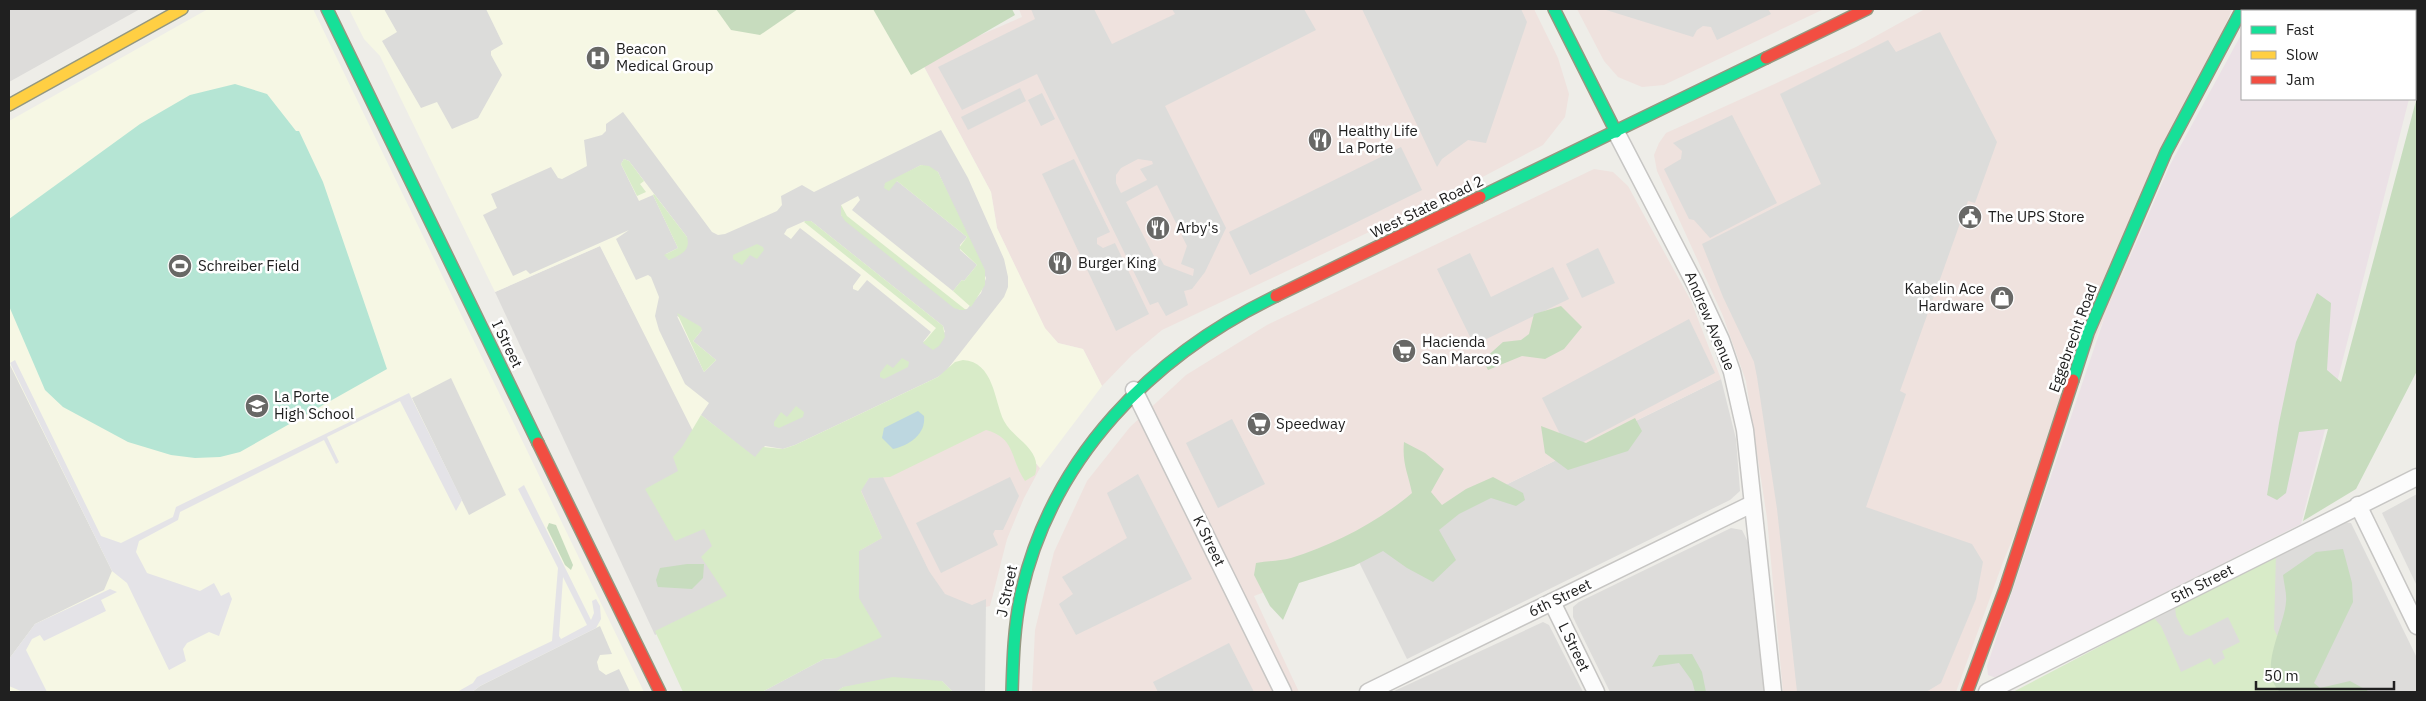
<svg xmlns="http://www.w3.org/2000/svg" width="2426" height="701" viewBox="0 0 2426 701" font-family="'IBM Plex Sans',sans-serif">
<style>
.residential{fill:#dddcda}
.commercial{fill:#efe2de}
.industrial{fill:#ebe1e6}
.education{fill:#f6f7e4}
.religious{fill:#dcdcda;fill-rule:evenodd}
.grass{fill:#d8ebc8}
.forest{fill:#c7dcbe}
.pitch{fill:#b5e5d4}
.plaza{fill:#e4e3e7;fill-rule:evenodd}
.water{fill:#bdd7e0}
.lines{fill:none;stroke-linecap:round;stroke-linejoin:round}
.street-casing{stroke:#c7c6c4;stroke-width:19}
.fast-casing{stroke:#949880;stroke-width:14}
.slow-casing{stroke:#949880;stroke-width:14}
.jam-casing{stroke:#949880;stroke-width:14}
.street{stroke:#fcfcfc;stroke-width:16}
.fast{stroke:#16e098;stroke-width:11}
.slow{stroke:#ffcf43;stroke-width:11}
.jam{stroke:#f24e42;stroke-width:11}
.labels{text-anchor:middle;stroke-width:5;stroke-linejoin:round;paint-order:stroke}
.poi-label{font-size:15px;fill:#202020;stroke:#fff;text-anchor:start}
.street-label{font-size:15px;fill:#202020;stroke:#fff}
</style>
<rect width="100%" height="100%" fill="#eeede8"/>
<g class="residential">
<polygon points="9,9 140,9 9,82"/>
<polygon points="600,246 770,580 655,635 495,292"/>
<polygon points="1721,379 1736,439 1740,491 1730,500 1407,659 1357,558"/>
<polygon points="2417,494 2417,586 2382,513"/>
<polygon points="2342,522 2351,523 2417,658 2417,692 2177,692 2131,631"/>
<polygon points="1731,528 1742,530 1748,542 1764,692 1610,692 1573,617 1573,607 1579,602"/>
<polygon points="1543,622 1549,625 1583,692 1392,692"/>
</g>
<g class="commercial">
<polygon points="1019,9 1534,9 1558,58 1569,94 1565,117 1543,145 1458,190 1162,330 1132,355 1102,386 1083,349 1058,343 1045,329 997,228 991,192 921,61 1022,17"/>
<polygon points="1577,9 1824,9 1664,85 1642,87 1618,77 1604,61"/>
<polygon points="1925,9 2232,9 2003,562 1956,692 1783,692 1767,518 1746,381 1723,316 1657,171 1654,155 1659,143 1666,133 1856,47"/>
<polygon points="1594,169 1613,172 1628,186 1691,301 1721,379 1357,558 1254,596 1299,692 1032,692 1035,630 1054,552 1087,481 1130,427 1186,375 1267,325"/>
<polygon points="957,372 1040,468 1024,498 1007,539 990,606 883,630 799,449"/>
</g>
<g class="industrial">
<polygon points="2255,9 2417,9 2417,64 2415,75 2415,11 2254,11"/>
<polygon points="2242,33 2242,99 2409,99 2301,524 1996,678 1988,675 1987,666 2107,310 2170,165"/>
</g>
<g class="education">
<polygon points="208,9 313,9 644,692 9,692 9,121"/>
<polygon points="349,9 893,9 991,192 997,228 1045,328 1058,343 1083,349 1102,386 1040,468 957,372 720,485 600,246 495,292 380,56 364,39"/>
</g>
<g class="religious">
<polygon points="384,9 486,9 503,44 491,51 491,55 502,75 478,118 452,129 437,102 421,108 382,41 397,32"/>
<path d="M1031,9H1094L1112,44L1175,14L1172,9H1304L1316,30L1165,106L1226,228L1205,272L1192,289L1184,291L1188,305L1166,316L1158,302L1150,305L1037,74L962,110L938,67L1035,19ZM1138,159L1152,161L1153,164L1140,169L1147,180L1121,193L1116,183V175L1121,168ZM1157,185L1176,223L1185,226L1182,236L1187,246L1181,264L1194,269L1193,276L1164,265L1160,258L1156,260L1126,202Z"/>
<polygon points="1362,9 1521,9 1527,22 1486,143 1468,140 1442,159 1437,167"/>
<polygon points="1603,9 1768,9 1771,14 1717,40 1711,27 1703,26 1697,30 1693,37"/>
<polygon points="1940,32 1997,142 1975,203 1968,201 1900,391 1906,394 1866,507 1972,544 1983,562 1976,599 1941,683 1926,692 1797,692 1777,509 1757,377 1754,362 1723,297 1702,244 1821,184 1780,94 1888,40 1896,52"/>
<polygon points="1020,88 1026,101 968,130 961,117"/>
<polygon points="1042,93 1055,119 1041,126 1028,100"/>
<path d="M623,112L712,232L718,235L725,234L777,211L782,205L781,196L802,185L814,192L941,130L968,178L1004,259L1008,277V287L1004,297L946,371L938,377L795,445L783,449L765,446L755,458L701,415L709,403L685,384L659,330L655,316L659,297L651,277L648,275L636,280L616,239L629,230L530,274L526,270L513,276L483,215L497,208L491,194L551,167L558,178L562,179L587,166L584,140L602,135L606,131V124ZM624,159L629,161L687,237L669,260L666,254L678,248L653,195L639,201L621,164ZM921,165L938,172L986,278L981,293L967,309L960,310L841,215V205L858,196L860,200L852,210L953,291L962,280L964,281L977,265L960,250V245L967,237L897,181L884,185ZM805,221H811L943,326L945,332L923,342L931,332L867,280L858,291L853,289V286L861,275L800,228L791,239L784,234L787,229ZM677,316L702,330L693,341L716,360L704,372Z"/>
<polygon points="1732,115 1777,203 1710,238 1694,220 1689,219 1664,169 1681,159 1682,151 1673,143"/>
<polygon points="1401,147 1422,190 1250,275 1229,232"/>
<polygon points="1074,159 1110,232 1097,238 1097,244 1103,248 1115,243 1149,314 1116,331 1042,174"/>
<polygon points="1598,248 1615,283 1582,298 1566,264"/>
<polygon points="1470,253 1491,297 1553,267 1569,299 1474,345 1437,269"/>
<polygon points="1689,319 1715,373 1568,450 1542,398"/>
<polygon points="9,363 112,571 104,590 35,624 9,659"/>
<polygon points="451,378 506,495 469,515 412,398"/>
<polygon points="1232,419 1265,484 1218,508 1186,443"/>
<polygon points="1138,474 1192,579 1076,635 1059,604 1073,594 1062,577 1127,538 1107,493"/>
<polygon points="883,477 929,571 945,594 972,605 986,599 985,692 953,692 942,681 843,687 836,692 762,692 824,659 836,658 859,598 859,551 882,538 861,490 869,478"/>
<polygon points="1010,477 1019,496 1003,530 995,530 993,534 998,545 941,573 916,523"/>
<polygon points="600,626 612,654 600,655 597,662 599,670 606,675 619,669 630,692 472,692 480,686"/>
<polygon points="1229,643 1254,692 1158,692 1153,682"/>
</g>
<g class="grass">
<polygon points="624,159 629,161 644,181 640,184 646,192 637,196 621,164"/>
<polygon points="921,165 929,166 938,172 985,270 985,285 971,307 953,291 962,280 964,281 977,265 959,248 967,237 897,181 889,191 884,188 885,183"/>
<path d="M654,194L687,237C691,251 680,255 669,260L664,255L678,248L653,195Z"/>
<polygon points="841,205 847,216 966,310 960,310 954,308 845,221 841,215"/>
<polygon points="805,221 811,221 943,326 945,337 939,346 933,350 923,343 936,328 804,222"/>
<polygon points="757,244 763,247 764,250 757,259 750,255 742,265 733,259 733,255"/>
<polygon points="677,313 701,327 702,330 693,341 716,360 704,372"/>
<polygon points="902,358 909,362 908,367 884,379 880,377 880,373 887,364 893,368"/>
<path d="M963,360C994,362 994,400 1004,421C1014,440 1043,449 1035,475L1025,481C1010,459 1016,438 986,430L890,477L869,478L861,491L882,538L859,551V598L882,637L836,658L824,659L762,692H683L655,631L727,596L701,557L712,546L704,529L675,541L645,489L678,471L673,457L682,447L701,415L755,457L763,447L783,449L795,445L938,377L955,362Z"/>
<polygon points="796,406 804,412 803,417 779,428 774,426 774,422 781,412 787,417"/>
<polygon points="2276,554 2274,629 2303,692 2013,692 2154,618 2161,626 2181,672 2210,658 2214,665 2225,658 2222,651 2240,642 2228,617 2190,636 2185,634 2176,616 2175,607"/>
<polygon points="893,677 942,681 953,692 836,692 843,687"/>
</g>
<g class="forest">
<polygon points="716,9 798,9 760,35 731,30"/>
<polygon points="873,9 1012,9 1015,15 911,75"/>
<polygon points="2417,97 2417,371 2356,489 2303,521 2328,429 2299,432 2286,493 2277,500 2267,495 2279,423 2296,342 2317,293 2331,303 2327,370 2341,382"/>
<polygon points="1561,306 1582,327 1564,349 1545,359 1522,356 1488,370 1483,360 1503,342 1521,340 1529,334 1534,314"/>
<polygon points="1635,418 1642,431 1628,451 1568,470 1545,453 1541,426 1586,443"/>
<path d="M1404,442L1425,453L1444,469L1431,492L1442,505L1466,489L1493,477L1523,493L1525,500L1516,506L1491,498L1459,514L1439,530L1456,560L1433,582L1407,568L1383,551L1354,566L1299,583L1283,620L1270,606L1254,575L1256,563C1268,561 1280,561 1291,558C1333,545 1378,522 1412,493C1408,473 1402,464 1404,442Z"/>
<polygon points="549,523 556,525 573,565 571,570 565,565 547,528"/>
<path d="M2343,549L2352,583L2353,602L2314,683L2320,688L2350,681L2370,692H2280C2257,670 2284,628 2286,602C2287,594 2284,584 2283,575L2316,552Z"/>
<polygon points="687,564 704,564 703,578 692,589 658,587 656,580 660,568"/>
<polygon points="1692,654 1702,672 1706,692 1695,692 1692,681 1679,663 1652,667 1659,655"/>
</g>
<polygon class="pitch" points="235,84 267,94 296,131 299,131 323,182 387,369 240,452 220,457 195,458 171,455 128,442 63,407 45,390 9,306 9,219 140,124 190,95"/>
<g class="plaza">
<polygon points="15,360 101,536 121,543 173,517 176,507 409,393 462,500 456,511 400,401 327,437 339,462 336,464 324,440 180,512 178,520 139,541 136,552 147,573 200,591 214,583 221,596 229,592 232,599 219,636 209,632 187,643 183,649 186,661 169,670 127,583 112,571 81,508 10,363"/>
<path d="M524,485L591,620L594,613L592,601L596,599L600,606L601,619L596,628L480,686L472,692H457L473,683L477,677L552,641L558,568L518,489ZM563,577L587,625L561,639L559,636Z"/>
<polygon points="110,589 117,592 101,600 106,611 44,641 40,635 32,639 26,650 47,692 23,692 9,686 9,659 35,624"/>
</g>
<path class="water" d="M918,411L924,416C926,434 910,445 893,449L882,438L884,428Z"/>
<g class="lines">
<g class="street-casing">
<g id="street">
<polyline points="1616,132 1695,284 1721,340 1732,372 1745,430 1773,692"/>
<polyline points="1134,390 1283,692"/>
<polyline points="2358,505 2417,626"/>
<polyline points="1552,602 1596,692"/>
<polyline points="1368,692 1752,504"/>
<polyline points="1987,692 2417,477"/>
</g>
</g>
<g class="fast-casing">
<g id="fast">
<polyline points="327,9 538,443"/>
<polyline points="1554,9 1616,132"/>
<polyline points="1480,197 1766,58"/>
<polyline points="2073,380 2088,333 2166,152 2242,9"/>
<path d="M1012,692C1013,659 1014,626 1021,594C1052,457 1152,356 1276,296"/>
</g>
</g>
<g class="slow-casing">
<polyline id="slow" points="9,105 182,9"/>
</g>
<g class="jam-casing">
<g id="jam">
<polyline points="1766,58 1867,9"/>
<polyline points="1276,296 1480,197"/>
<polyline points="538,443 660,692"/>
<polyline points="1967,692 2005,589 2073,380"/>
</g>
</g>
<use href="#street" class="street"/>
<use href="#fast" class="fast"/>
<use href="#slow" class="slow"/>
<use href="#jam" class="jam"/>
</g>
<defs>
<g id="hospital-disc" transform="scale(1.25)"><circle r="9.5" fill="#686866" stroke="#fff"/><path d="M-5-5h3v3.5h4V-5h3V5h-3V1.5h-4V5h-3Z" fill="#fff"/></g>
<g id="restaurant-disc" transform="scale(1.25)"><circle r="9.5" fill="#686866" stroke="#fff"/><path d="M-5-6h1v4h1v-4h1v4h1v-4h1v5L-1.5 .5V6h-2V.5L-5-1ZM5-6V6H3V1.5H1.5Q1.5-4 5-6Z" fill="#fff"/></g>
<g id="civic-disc" transform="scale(1.25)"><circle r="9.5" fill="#686866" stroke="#fff"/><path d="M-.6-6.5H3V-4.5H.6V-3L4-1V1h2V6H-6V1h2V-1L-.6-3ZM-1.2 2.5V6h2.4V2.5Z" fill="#fff"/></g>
<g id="stadium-disc" transform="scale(1.25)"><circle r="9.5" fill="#686866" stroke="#fff"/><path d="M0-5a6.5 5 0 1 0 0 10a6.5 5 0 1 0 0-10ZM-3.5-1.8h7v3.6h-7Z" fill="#fff"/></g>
<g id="shop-disc" transform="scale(1.25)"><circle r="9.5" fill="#686866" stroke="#fff"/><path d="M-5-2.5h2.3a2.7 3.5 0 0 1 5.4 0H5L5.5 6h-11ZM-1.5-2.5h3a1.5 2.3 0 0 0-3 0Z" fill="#fff"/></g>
<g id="supermarket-disc" transform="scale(1.25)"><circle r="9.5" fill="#686866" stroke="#fff"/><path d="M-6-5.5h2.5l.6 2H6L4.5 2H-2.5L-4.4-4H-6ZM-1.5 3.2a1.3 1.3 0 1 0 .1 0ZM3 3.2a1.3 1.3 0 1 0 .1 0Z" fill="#fff"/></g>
<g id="school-disc" transform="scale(1.25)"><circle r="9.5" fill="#686866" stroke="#fff"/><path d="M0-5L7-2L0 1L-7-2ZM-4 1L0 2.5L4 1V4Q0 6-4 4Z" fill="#fff"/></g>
</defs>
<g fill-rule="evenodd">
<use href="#hospital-disc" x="598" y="58"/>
<use href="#restaurant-disc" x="1320" y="140"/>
<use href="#civic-disc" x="1970" y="217"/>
<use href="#restaurant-disc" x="1158" y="228"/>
<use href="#restaurant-disc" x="1060" y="263"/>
<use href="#stadium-disc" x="180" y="266"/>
<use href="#shop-disc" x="2002" y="298"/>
<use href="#supermarket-disc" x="1404" y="351"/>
<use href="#school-disc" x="257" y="406"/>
<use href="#supermarket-disc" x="1259" y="424"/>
</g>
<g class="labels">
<g class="poi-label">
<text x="616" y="54">Beacon<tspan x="616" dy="17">Medical Group</tspan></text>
<text x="1338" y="136">Healthy Life<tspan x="1338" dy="17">La Porte</tspan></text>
<text x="1988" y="222">The UPS Store</text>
<text x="1176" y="233">Arby's</text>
<text x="1078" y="268">Burger King</text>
<text x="198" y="271">Schreiber Field</text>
<text x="1984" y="294" text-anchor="end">Kabelin Ace<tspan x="1984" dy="17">Hardware</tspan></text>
<text x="1422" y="347">Hacienda<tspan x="1422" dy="17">San Marcos</tspan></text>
<text x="274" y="402">La Porte<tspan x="274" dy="17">High School</tspan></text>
<text x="1276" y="429">Speedway</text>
</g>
<g class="street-label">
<text transform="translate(1427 207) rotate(-26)" y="5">West State Road 2</text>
<text transform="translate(1710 321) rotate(67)" y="5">Andrew Avenue</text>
<text transform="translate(2073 338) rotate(-70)" y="5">Eggebrecht Road</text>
<text transform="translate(507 344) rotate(64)" y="5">I Street</text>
<text transform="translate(1209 541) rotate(64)" y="5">K Street</text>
<text transform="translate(2202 584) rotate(-27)" y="5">5th Street</text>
<text transform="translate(1007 591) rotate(-78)" y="5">J Street</text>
<text transform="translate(1560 598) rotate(-26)" y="5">6th Street</text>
<text transform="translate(1574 647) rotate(64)" y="5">L Street</text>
</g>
</g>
<rect width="2426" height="701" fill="none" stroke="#202020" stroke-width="20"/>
<rect x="2241" y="10" width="175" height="90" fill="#ffffff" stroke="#a6a6a6"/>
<rect x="2251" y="26" width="25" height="8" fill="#16e098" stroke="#a6a6a6"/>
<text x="2286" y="35" font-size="15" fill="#202020">Fast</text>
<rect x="2251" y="51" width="25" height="8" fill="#ffcf43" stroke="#a6a6a6"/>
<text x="2286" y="60" font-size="15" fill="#202020">Slow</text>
<rect x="2251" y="76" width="25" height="8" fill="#f24e42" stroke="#a6a6a6"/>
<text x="2286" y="85" font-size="15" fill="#202020">Jam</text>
<path d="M2256 681v8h138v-8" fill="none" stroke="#202020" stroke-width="2.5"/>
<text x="2264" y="681" font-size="15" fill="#202020" stroke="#ffffff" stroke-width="4" paint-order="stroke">50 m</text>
</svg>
